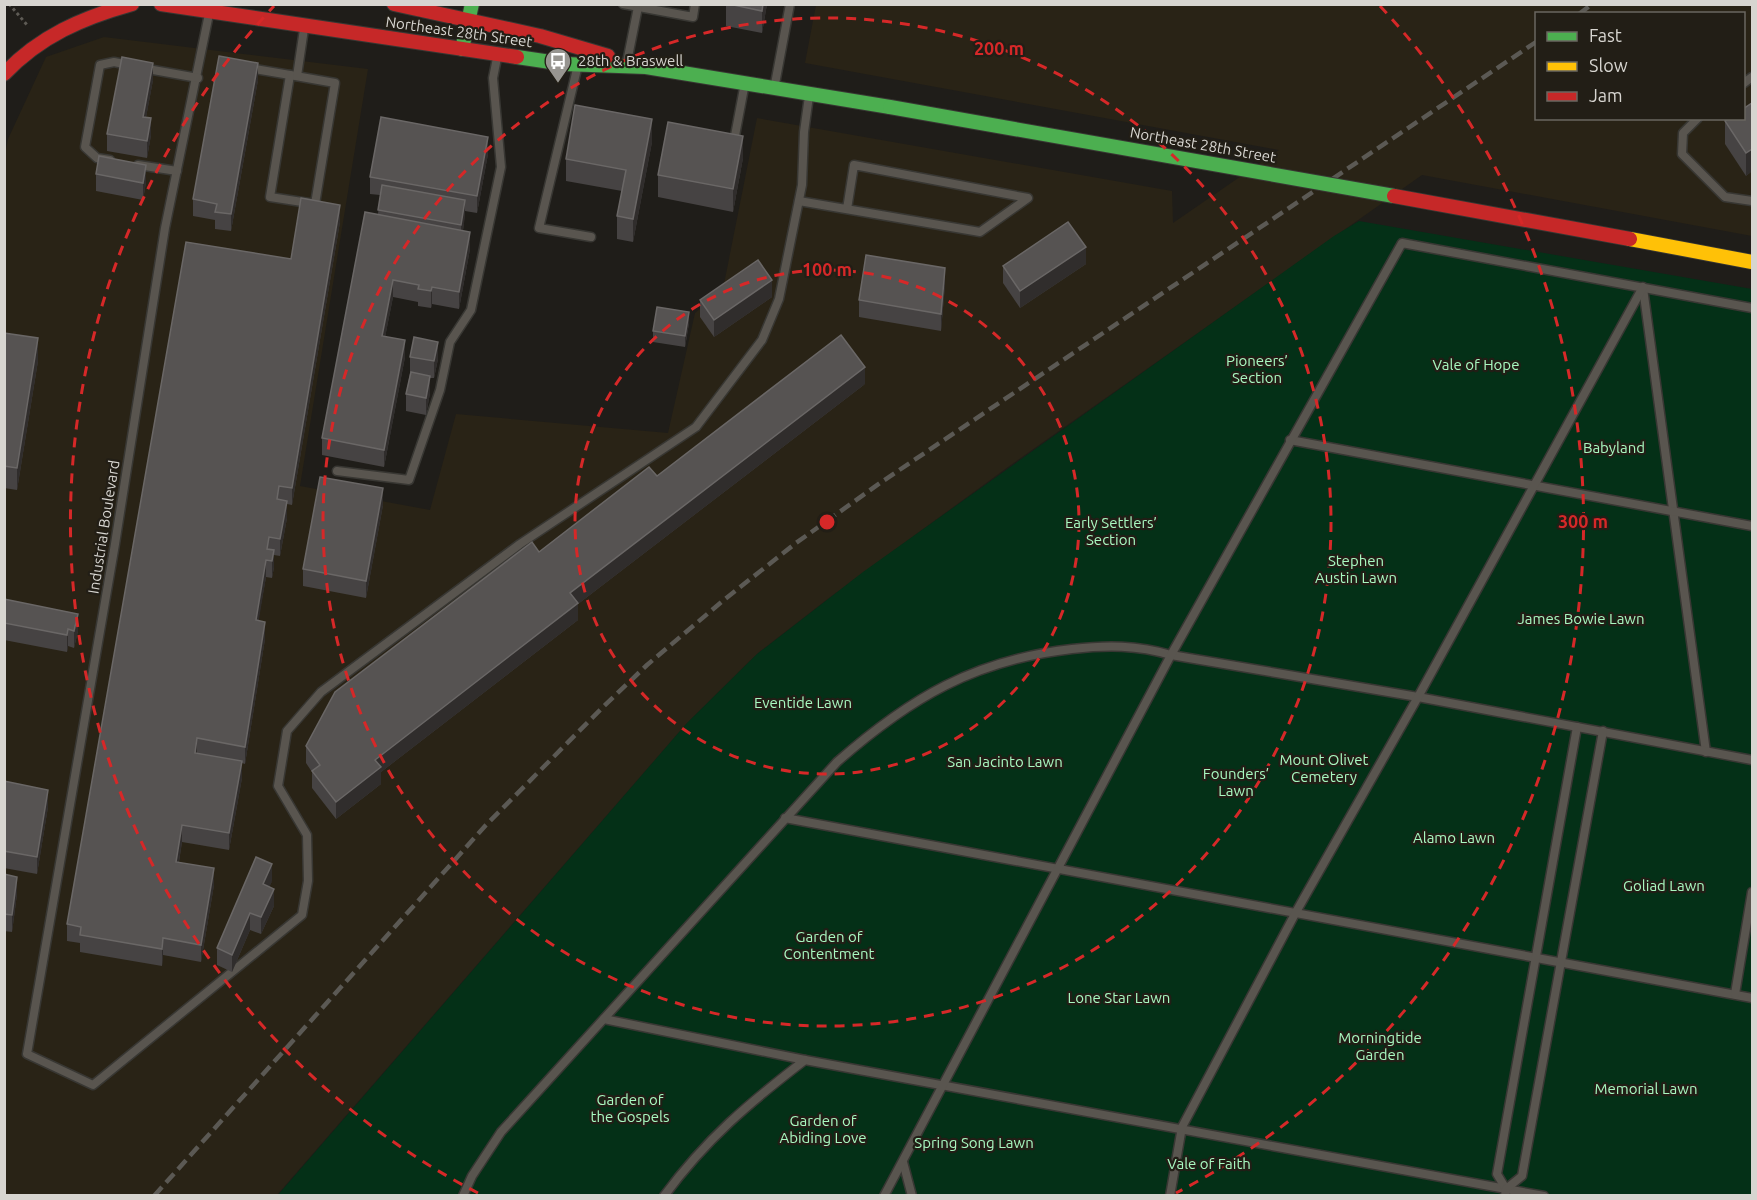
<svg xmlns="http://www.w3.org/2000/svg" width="1757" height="1200" viewBox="0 0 1757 1200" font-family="Ubuntu,sans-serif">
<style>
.built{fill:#292316;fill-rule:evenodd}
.green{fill:#043017}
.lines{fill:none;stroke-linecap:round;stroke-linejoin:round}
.lane-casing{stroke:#383733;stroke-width:11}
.fast-casing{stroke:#383733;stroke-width:16}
.jam-casing{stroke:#383733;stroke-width:16}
.path{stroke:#5e5b55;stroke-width:3;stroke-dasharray:3 3;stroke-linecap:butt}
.lane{stroke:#59554f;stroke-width:8}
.fast{stroke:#4caf50;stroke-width:14}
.jam{stroke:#c62828;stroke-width:14}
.rail{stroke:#5b5954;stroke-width:4.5;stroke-dasharray:12 6;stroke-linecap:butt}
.fast-bridge-casing{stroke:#383733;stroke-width:16;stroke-linecap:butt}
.slow-bridge-casing{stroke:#383733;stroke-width:16;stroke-linecap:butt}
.jam-bridge-casing{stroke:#383733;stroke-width:16;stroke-linecap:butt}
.fast-bridge{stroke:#4caf50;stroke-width:14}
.slow-bridge{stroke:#ffc107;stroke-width:14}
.jam-bridge{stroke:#c62828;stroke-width:14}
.wall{fill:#464343}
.shaded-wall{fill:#302d2c}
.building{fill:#565352;stroke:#6a6766;stroke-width:1.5}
.ring{fill:none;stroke:#d62828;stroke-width:3;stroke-dasharray:10 8}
.labels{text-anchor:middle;stroke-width:4.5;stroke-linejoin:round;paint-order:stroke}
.street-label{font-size:15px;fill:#d7d5d0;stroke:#221e16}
.poi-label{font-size:15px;fill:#d7d5d0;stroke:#221e16;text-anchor:start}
.park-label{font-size:15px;fill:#a8f8c0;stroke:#221e16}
.centre{fill:#d62828;stroke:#221e16;stroke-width:3}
.ring-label{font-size:18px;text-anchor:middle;font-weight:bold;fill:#d62828;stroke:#221e16;stroke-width:4.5;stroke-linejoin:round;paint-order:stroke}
</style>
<rect width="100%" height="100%" fill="#1f1d19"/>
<path class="built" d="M816,5H1752V236L1422,175L1008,467L829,598L757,654L687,723L277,1195L5,1196L4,159L8,139L46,57L104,37L368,69L300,486L430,510L456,414L668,433L695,313L723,289L757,118L1172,191L1173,223L1279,150L805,63ZM1536,14H1744V118H1536Z"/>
<polygon class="green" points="1359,221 1752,289 1752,1195 277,1196 687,723 757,654 863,572 1334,236"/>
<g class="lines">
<g class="lane-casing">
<g id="lane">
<polyline points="623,4 693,17 695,4"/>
<polyline points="209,14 165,228 115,544 27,1054 93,1085 302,915 308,881 307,835 278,786 287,731 321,692 520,544 696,427 762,340 779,299 802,185 804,132 809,96"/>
<polyline points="627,62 638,7"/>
<polyline points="142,68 198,78"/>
<polyline points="249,68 290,75"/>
<polyline points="577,69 539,228 591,237"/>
<polygon points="290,75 335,83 315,204 270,197"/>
<polyline points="297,76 304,29"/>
<polyline points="1744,83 1752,77"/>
<polyline points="775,84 790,4"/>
<polyline points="1698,118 1683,133 1682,154 1725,197 1752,201"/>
<polyline points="734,141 744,88"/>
<polyline points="110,160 97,158 85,147 100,65 114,62 129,65"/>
<polyline points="138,165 177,171"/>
<polyline points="799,201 980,232 1028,198 854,165 847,209"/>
<polyline points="1643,288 1706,752"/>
<polyline points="1290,440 1752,526"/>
<polyline points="337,471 409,480 440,390 450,342 471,310 501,167 493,78 497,58"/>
<polyline points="785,818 1752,998"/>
<polyline points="1735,994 1752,892"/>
<polyline points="604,1019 805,1060 1544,1196"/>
<polyline points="903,1162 912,1196"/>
<polyline points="1506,1189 1497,1174 1577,727"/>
<path d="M463,1196L472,1176L501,1132L837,762C910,698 974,660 1072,649C1107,645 1137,645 1171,655L1418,697L1752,760"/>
<path d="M664,1196C707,1138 749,1103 805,1060"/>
<polyline points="884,1196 1171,655 1402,243 1752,308"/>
<polyline points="1170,1196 1182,1127 1296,912 1418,697 1643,287"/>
<polyline points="1505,1196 1506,1189 1522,1176 1603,731"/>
</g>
</g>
<g class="fast-casing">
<g id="fast">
<polyline points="462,49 472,4"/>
<polyline points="517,57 564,64 646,67 890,107"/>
</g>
</g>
<g class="jam-casing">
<g id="jam">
<polyline points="161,4 517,57"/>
<polyline points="394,4 540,36 608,56"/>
<path d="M4,74C40,36 82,18 132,4"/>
</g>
</g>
<polyline class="path" points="9,4 28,26"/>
<use href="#lane" class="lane"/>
<use href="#fast" class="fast"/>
<use href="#jam" class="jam"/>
<g class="rail">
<polyline points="1579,14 1592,4"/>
<polyline points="154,1196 486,825 603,707 647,665 725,599 796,543 880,483 1536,42"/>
</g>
<g class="fast-bridge-casing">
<polyline id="fast-bridge" points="890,107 1394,196"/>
</g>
<g class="slow-bridge-casing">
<polyline id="slow-bridge" points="1630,239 1752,262"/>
</g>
<g class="jam-bridge-casing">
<polyline id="jam-bridge" points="1394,196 1630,239"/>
</g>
<use href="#fast-bridge" class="fast-bridge"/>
<use href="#slow-bridge" class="slow-bridge"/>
<use href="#jam-bridge" class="jam-bridge"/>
</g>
<g class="wall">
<polygon points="726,4 767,4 762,33 726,26"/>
<polygon points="153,80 146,117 151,135 147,158 107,151 107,134"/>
<polygon points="258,80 231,231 215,229 215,220 193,216 193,199"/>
<polygon points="1752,103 1752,171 1746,176 1725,144 1725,121"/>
<polygon points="652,142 633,242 617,239 617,216 622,191 566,181 566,159"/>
<polygon points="488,154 477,213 465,211 463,231 470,249 459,309 432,304 431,308 418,306 418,302 393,297 385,337 405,357 384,467 322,455 322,438 378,214 380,195 370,194 370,177"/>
<polygon points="743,158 733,212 658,197 658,175"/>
<polygon points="96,174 146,182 143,200 96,191"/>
<polygon points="340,222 292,505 287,504 287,518 280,556 274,555 274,567 272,578 266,577 258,621 265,639 245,764 242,763 242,778 229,850 182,842 179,862 214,885 201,962 163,955 162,966 80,952 80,943 67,941 67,924 291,259"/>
<polygon points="1086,264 1020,308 1003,283 1003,266"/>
<polygon points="945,285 941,331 859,317 859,300"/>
<polygon points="772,297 714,337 700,317 700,300"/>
<polygon points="689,323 685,347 653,342 653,331"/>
<polygon points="4,333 38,361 17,490 4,488"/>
<polygon points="410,357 438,359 434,378 430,378 430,393 426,415 406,411 406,394 410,373"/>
<polygon points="865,384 578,604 578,620 381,772 381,784 336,819 312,788 312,772 306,763 306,746 539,552 657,476"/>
<polygon points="383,505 366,598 303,586 303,569"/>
<polygon points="4,599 78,631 74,648 68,646 67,652 4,640"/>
<polygon points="4,781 48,807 37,874 4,868"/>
<polygon points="4,874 17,894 12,932 4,931"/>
<polygon points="272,881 269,887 274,906 261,934 250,930 232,972 217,965 217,948"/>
</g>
<g class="shaded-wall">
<polygon points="763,4 767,4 762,33 762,11"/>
<polygon points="153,63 153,80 143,134 143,117"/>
<polygon points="258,63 258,80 231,231 231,214"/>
<polygon points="151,118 151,135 147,158 147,141"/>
<polygon points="652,119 652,142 633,242 633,219"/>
<polygon points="743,136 743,158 733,212 733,189"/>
<polygon points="488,137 488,154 477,213 477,196"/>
<polygon points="1752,149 1752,171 1746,176 1746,153"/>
<polygon points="146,165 146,182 143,200 143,183"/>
<polygon points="465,200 465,217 461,242 461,225"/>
<polygon points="340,205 340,222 292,505 292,488"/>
<polygon points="470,232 470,249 459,309 459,292"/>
<polygon points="1086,247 1086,264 1020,308 1020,291"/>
<polygon points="945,268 945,285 941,331 941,314"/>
<polygon points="393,280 393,297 382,353 382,336"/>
<polygon points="772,280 772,297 714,337 714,320"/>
<polygon points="432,287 432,304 431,308 431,291"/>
<polygon points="689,312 689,323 685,347 685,336"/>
<polygon points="38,338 38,361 17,490 17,468"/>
<polygon points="405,340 405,357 384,467 384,450"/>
<polygon points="438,342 438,359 434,378 434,361"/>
<polygon points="865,367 865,384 578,604 578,620 381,772 381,784 336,819 336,802 375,760 570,593"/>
<polygon points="430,376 430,393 426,415 426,398"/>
<polygon points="383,488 383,505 366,598 366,581"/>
<polygon points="287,501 287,518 280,556 280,539"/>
<polygon points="274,550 274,567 272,578 272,561"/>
<polygon points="266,560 266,577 256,637 256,620"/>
<polygon points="78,614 78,631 74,648 74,631"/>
<polygon points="265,622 265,639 245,764 245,747"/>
<polygon points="68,629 68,646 67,652 67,635"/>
<polygon points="197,738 197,755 195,753"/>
<polygon points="242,761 242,778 229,850 229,833"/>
<polygon points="48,790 48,807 37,874 37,857"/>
<polygon points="182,825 182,842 176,879 176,862"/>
<polygon points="272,864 272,881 263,901 263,884"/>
<polygon points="214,868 214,885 201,962 201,945"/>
<polygon points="17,877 17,894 12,932 12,915"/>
<polygon points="274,889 274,906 261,934 261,917"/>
<polygon points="250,913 250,930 232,972 232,955"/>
<polygon points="163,938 163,955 162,966 162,949"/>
</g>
<g class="building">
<polygon points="729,4 763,4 762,11"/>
<polygon points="219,56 258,63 231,214 215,212 217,204 193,199"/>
<polygon points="122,57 153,63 143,117 151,118 147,141 107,134"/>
<polygon points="1752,103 1752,149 1746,153 1725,121 1729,118 1743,118 1743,109"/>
<polygon points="575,105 652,119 633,219 617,216 626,170 566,159"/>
<polygon points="381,117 488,137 477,196 370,177"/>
<polygon points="668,122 743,136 733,189 658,175"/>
<polygon points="99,156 146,165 143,183 96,174"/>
<polygon points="382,185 465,200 461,225 378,210"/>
<polygon points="301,198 340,205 292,488 279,486 277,499 287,501 280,539 269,537 267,549 274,550 272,561 266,560 256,620 265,622 245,747 197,738 195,753 242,761 229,833 182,825 176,862 214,868 201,945 163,938 162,949 80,935 81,927 67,924 186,242 291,259"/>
<polygon points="365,212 470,232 459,292 432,287 431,291 418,289 419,285 393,280 382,336 405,340 384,450 322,438"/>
<polygon points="1068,222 1086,247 1020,291 1003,266"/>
<polygon points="866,255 945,268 941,314 859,300"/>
<polygon points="758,260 772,280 714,320 700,300"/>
<polygon points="657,307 689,312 685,336 653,331"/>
<polygon points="4,333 38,338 17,468 4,466"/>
<polygon points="841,335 865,367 570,593 578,603 375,760 381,767 336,802 312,771 320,765 306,746 335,692 532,542 539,552 649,467 657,476"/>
<polygon points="414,337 438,342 434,361 410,357"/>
<polygon points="411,372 430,376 426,398 406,394"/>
<polygon points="320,477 383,488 366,581 303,569"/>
<polygon points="4,599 78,614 74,631 68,629 67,635 4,623"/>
<polygon points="4,781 48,790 37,857 4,851"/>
<polygon points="256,857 272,864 263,884 274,889 261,917 250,913 232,955 217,948"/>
<polygon points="4,874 17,877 12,915 4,914"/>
</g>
<g class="ring">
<circle cx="827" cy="522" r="252"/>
<circle cx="827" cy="522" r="504"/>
<path d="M478 1193A756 756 0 0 1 274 6M1380 6A756 756 0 0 1 1176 1193"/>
</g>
<defs>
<g id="bus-pin" transform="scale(1.35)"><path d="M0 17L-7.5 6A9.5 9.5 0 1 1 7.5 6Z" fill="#979590" stroke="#221e16"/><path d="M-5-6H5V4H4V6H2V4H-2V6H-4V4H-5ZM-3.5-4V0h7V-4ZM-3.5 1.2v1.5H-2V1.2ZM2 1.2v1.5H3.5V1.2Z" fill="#fff"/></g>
</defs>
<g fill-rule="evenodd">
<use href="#bus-pin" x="558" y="61"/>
</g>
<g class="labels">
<g class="street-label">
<text transform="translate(459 32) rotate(8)" y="5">Northeast 28th Street</text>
<text transform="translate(1203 145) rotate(10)" y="5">Northeast 28th Street</text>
<text transform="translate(104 527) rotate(-81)" y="5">Industrial Boulevard</text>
</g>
<g class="poi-label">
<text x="578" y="66">28th &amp; Braswell</text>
</g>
<g class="park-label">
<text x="1257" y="366">Pioneers’<tspan x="1257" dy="17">Section</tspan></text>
<text x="1476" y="370">Vale of Hope</text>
<text x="1614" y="453">Babyland</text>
<text x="1111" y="528">Early Settlers’<tspan x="1111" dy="17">Section</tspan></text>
<text x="1356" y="566">Stephen<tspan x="1356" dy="17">Austin Lawn</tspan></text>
<text x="1581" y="624">James Bowie Lawn</text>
<text x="803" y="708">Eventide Lawn</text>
<text x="1324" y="765">Mount Olivet<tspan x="1324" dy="17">Cemetery</tspan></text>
<text x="1005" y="767">San Jacinto Lawn</text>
<text x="1236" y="779">Founders’<tspan x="1236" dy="17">Lawn</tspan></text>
<text x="1454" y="843">Alamo Lawn</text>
<text x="1664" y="891">Goliad Lawn</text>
<text x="829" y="942">Garden of<tspan x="829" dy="17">Contentment</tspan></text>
<text x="1119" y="1003">Lone Star Lawn</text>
<text x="1380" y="1043">Morningtide<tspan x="1380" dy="17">Garden</tspan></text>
<text x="1646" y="1094">Memorial Lawn</text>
<text x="630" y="1105">Garden of<tspan x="630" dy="17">the Gospels</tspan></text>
<text x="823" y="1126">Garden of<tspan x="823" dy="17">Abiding Love</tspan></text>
<text x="974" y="1148">Spring Song Lawn</text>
<text x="1209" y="1169">Vale of Faith</text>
</g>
</g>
<circle cx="827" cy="522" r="9" class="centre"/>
<g class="ring-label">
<text x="999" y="55">200 m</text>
<text x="827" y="276">100 m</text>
<text x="1583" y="528">300 m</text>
</g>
<rect width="1757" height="1200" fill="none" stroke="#d7d5d0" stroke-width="12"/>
<rect x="1535" y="12" width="210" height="108" fill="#221e16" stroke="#6a6760" stroke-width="1.5"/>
<rect x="1547" y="32" width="30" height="9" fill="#4caf50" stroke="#6a6760" stroke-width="1.5"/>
<text x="1589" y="42" font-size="18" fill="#d7d5d0">Fast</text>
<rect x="1547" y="62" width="30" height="9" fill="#ffc107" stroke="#6a6760" stroke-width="1.5"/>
<text x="1589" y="72" font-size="18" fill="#d7d5d0">Slow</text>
<rect x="1547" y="92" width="30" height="9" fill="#c62828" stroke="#6a6760" stroke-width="1.5"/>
<text x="1589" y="102" font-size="18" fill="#d7d5d0">Jam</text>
</svg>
